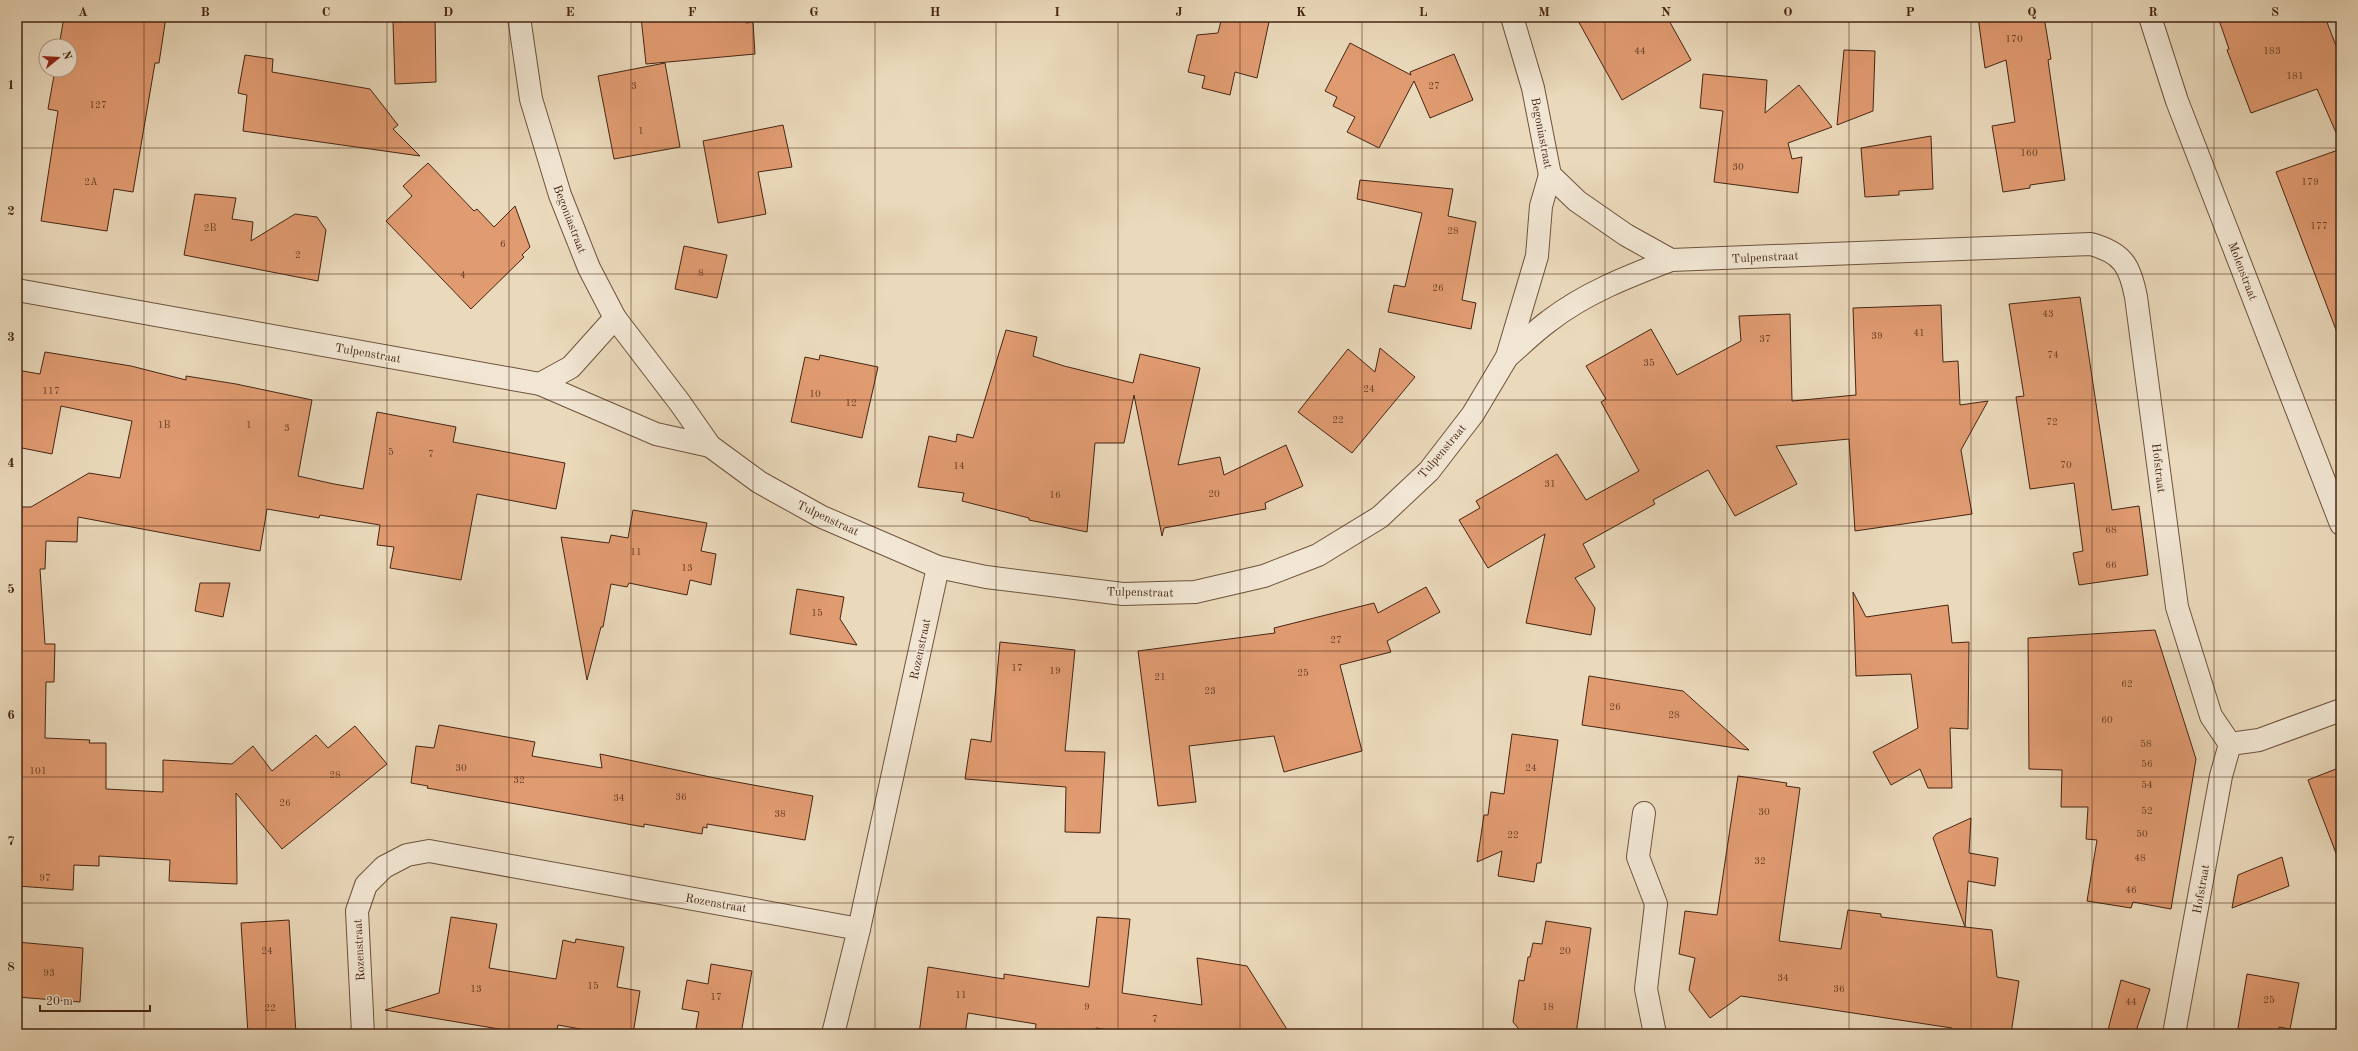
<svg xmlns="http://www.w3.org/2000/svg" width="2358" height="1051" viewBox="0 0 2358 1051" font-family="'Old Standard TT',serif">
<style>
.building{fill:#e19b71;stroke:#462513}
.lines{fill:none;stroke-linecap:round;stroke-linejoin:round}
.minor-casing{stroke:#6f523d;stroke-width:24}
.minor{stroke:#f1e6d3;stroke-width:22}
.grid{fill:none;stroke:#462513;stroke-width:1;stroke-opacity:0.55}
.labels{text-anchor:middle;stroke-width:3;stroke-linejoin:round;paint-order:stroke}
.number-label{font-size:10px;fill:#6d422a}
.street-label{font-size:12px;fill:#462513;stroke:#f1e6d3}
.neatline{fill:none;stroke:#462513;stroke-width:1.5}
.grid-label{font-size:13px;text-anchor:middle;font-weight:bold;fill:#462513}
</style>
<rect width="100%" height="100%" fill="#ead9bb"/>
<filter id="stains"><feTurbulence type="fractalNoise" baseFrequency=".005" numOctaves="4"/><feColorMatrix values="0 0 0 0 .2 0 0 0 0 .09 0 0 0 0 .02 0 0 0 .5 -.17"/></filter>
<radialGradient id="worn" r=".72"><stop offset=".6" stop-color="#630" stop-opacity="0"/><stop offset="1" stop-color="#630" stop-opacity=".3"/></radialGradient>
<g class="building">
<polygon points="64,17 166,17 159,63 155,63 133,192 114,189 107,231 41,221 58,111 48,109 55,70 70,70 70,46 59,46"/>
<polygon points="402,17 435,17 436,82 395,84 393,22 402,22"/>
<polygon points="641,17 746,17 746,23 753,22 755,54 646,64"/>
<polygon points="1222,17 1270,17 1257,78 1235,72 1230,95 1202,88 1205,76 1188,72 1197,35 1218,33"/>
<polygon points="1576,17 1667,17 1691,60 1622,100"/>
<polygon points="1978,17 2044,17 2051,59 2048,60 2065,180 2030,185 2030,188 2003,192 1992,126 2015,122 2006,60 1985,68"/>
<polygon points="2218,17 2325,17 2341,59 2341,144 2317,89 2251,113 2227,50 2229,49"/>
<polygon points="1350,43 1411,75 1410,72 1454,54 1473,100 1430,118 1414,81 1379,148 1347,132 1355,117 1333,106 1337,97 1325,91"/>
<polygon points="1844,50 1875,51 1873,111 1837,125"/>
<polygon points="245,55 273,59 272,72 370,89 398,125 393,129 420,156 243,131 247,95 238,93"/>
<polygon points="665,63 680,147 614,159 598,76"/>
<polygon points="1703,74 1767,80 1765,113 1799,85 1832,127 1788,143 1792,159 1802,157 1798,193 1714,182 1723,111 1700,108"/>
<polygon points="783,125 792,167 758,172 766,214 718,223 703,141"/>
<polygon points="1931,136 1933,189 1899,191 1899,195 1865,197 1861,148"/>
<polygon points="2341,149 2341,334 2338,335 2276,172"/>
<polygon points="428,163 474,211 477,209 494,227 515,206 530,247 522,255 524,257 471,309 386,221 412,196 403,186"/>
<polygon points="1360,180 1453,189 1448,216 1476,222 1462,300 1476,303 1471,329 1388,312 1394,285 1405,287 1422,213 1357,199"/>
<polygon points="195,194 236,198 232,219 253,222 251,241 295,214 317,217 326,230 318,281 184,255"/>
<polygon points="684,246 727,255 717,298 675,289"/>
<polygon points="2080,297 2112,510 2139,506 2148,575 2079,585 2073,553 2083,551 2074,483 2030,489 2016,397 2024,396 2009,304"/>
<polygon points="1941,305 1943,362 1958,361 1960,405 1988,401 1961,450 1972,514 1855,531 1849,439 1776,446 1797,484 1735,516 1708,470 1653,500 1655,504 1583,544 1595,567 1575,578 1595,608 1591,635 1526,623 1545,534 1488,568 1459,520 1480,508 1476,501 1557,454 1586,500 1639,471 1601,402 1606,399 1586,366 1651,329 1677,375 1741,341 1739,316 1790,314 1792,401 1856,395 1853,308"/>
<polygon points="1006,330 1037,337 1033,356 1064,366 1133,383 1140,354 1200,368 1178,465 1220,457 1224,475 1286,445 1303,486 1265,503 1266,509 1164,528 1162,536 1134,395 1124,443 1095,443 1087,532 1029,520 1029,518 962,501 964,493 918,487 929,436 956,442 957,434 973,438"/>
<polygon points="1380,348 1415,377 1352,453 1298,412 1348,349 1375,372"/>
<polygon points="45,352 131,366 186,380 186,376 236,384 312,400 298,476 334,484 363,489 377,412 456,427 453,442 565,463 556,509 477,494 461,580 390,568 394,547 377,545 380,525 320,515 319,518 267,509 260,551 78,517 77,542 46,541 45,569 40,569 45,644 55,644 54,682 46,682 45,738 90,740 89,743 106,743 106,789 163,792 163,760 232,764 253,746 272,771 316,735 328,748 355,726 387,764 282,849 236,793 237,884 169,881 170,860 99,856 99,866 74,865 73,890 17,886 17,507 31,507 89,473 120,478 132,421 61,406 52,454 17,447 17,370 40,374"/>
<polygon points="820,355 878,367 862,438 791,422 805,357 819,360"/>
<polygon points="633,510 707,523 701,551 716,554 711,585 690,580 687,595 629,583 627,587 611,584 603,627 601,627 587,680 561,537 609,543 611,535 628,538"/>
<polygon points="200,583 230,583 223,617 195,611"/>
<polygon points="1426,587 1440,612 1387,641 1391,652 1340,665 1362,751 1284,772 1274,736 1189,746 1196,802 1158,806 1138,651 1275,633 1274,628 1374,603 1378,613"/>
<polygon points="797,589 844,597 840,619 857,645 790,634"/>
<polygon points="1853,592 1866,617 1948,605 1952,643 1969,642 1968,729 1950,728 1952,788 1928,788 1920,769 1891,785 1873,752 1918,728 1911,674 1856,676"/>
<polygon points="2155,630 2196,759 2171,909 2133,902 2131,908 2087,901 2097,840 2086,839 2088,807 2061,807 2062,770 2029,769 2028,638"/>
<polygon points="1000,642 1075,650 1065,751 1105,752 1100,833 1065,832 1066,787 965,779 971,739 991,742"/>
<polygon points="1589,676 1683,691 1749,750 1582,725"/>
<polygon points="439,725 535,742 532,756 602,768 600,754 715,778 813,796 805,840 707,824 707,828 703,827 702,834 644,824 644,827 427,788 428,786 411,783 416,746 434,748"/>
<polygon points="1512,734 1558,740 1541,863 1537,863 1534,882 1498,876 1502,851 1477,862 1484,815 1488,815 1491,792 1504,794"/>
<polygon points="2341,767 2341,860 2339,861 2308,780"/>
<polygon points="1738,776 1787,783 1786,786 1800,788 1779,941 1841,949 1848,910 1881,914 1881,917 1965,927 1933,838 1936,834 1971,818 1969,853 1998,858 1995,886 1968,881 1965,927 1992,930 1997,977 2019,981 2011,1034 1952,1034 1952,1028 1741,996 1710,1018 1689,990 1695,958 1679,954 1685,911 1717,915"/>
<polygon points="2282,857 2289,886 2232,908 2238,875"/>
<polygon points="451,917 497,924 489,968 556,979 563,940 575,943 576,939 624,947 617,987 640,991 633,1034 608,1034 558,1025 556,1034 505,1034 505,1030 385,1010 439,993"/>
<polygon points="1097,917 1130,919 1122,993 1202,1005 1197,958 1247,966 1290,1034 1132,1034 1096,1028 1095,1034 1035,1034 1036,1024 968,1013 965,1034 919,1034 928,967 1004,979 1004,974 1089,987"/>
<polygon points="289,920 296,1034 248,1034 241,923"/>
<polygon points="1546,921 1591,928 1576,1034 1523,1034 1513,1022 1519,980 1524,981 1528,957 1530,957 1533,943 1542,944"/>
<polygon points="17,942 83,948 80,1002 17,997"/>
<polygon points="711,964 752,971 741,1034 695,1034 699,1012 682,1009 687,980 708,984"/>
<polygon points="2247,974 2299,983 2290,1029 2279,1027 2278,1034 2237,1034"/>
<polygon points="2121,980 2150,989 2135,1034 2107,1034"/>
</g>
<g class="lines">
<g class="minor-casing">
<g id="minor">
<polyline points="519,17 531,99 560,195 589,268 615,318 680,403 710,446 759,482 822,517 938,567 986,577 1123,594 1195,592 1264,576 1318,555 1380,517 1429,471 1473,414 1507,357 1537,256 1541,206 1550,175"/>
<polyline points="1512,17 1533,88 1550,175 1577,201 1626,235 1671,260"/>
<polyline points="2150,17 2177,101 2341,524"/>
<polyline points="17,290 540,384 656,434 710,446"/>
<path d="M1507,357C1521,345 1534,332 1549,321C1585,293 1629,276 1671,260L2091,244C2123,253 2130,266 2136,297L2177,607L2211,716L2230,744L2221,776L2174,1034"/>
<polyline points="540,384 571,367 615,318"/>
<polyline points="2230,744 2259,740 2341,710"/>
<polyline points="1644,813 1638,857 1656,904 1646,989 1655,1034"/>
<polyline points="363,1034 357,911 366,885 384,867 407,855 429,851 859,929"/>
<polyline points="833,1034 859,929 938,567"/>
</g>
</g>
<use href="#minor" class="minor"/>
</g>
<path class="grid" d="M144,17V1034M266,17V1034M387,17V1034M509,17V1034M631,17V1034M753,17V1034M875,17V1034M996,17V1034M1118,17V1034M1240,17V1034M1362,17V1034M1483,17V1034M1605,17V1034M1727,17V1034M1849,17V1034M1971,17V1034M2092,17V1034M2214,17V1034M17,148H2341M17,274H2341M17,400H2341M17,526H2341M17,651H2341M17,777H2341M17,903H2341"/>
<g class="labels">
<g class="number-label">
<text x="2014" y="42">170</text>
<text x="1640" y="54">44</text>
<text x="2272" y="54">183</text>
<text x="2295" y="79">181</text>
<text x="634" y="89">3</text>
<text x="1434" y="89">27</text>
<text x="98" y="108">127</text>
<text x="641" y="134">1</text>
<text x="2029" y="156">160</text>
<text x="1738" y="170">30</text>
<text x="91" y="185">2A</text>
<text x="2310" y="185">179</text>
<text x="2319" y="229">177</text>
<text x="210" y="231">2B</text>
<text x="1453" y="234">28</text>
<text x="503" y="247">6</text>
<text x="298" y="258">2</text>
<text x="701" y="276">8</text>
<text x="463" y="278">4</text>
<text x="1438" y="291">26</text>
<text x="2048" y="317">43</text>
<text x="1919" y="336">41</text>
<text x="1877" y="339">39</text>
<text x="1765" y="342">37</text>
<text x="2053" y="358">74</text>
<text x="1649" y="366">35</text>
<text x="1369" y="392">24</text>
<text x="51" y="394">117</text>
<text x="815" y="397">10</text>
<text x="851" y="406">12</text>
<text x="1338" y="423">22</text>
<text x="2052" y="425">72</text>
<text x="164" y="428">1B</text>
<text x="249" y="428">1</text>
<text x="287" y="431">3</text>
<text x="391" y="455">5</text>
<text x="431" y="457">7</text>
<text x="2066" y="468">70</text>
<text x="959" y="469">14</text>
<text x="1550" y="487">31</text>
<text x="1214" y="497">20</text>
<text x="1055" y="498">16</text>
<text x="2111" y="533">68</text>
<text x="636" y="555">11</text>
<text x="2111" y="568">66</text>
<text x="687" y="571">13</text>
<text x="817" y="616">15</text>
<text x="1336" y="643">27</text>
<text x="1017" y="671">17</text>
<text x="1055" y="674">19</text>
<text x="1303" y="676">25</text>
<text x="1160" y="680">21</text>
<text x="2127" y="687">62</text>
<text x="1210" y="694">23</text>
<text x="1615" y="710">26</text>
<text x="1674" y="718">28</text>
<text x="2107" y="723">60</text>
<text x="2146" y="747">58</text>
<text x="2147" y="767">56</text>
<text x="461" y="771">30</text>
<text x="1531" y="771">24</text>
<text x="38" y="774">101</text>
<text x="335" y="778">28</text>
<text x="519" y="783">32</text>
<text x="2147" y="788">54</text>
<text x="681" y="800">36</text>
<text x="619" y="801">34</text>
<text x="285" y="806">26</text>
<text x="2147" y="814">52</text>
<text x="1764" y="815">30</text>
<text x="780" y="817">38</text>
<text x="2142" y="837">50</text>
<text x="1513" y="838">22</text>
<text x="2140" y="861">48</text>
<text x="1760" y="864">32</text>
<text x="45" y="881">97</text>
<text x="2131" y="893">46</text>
<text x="267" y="954">24</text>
<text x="1565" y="954">20</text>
<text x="49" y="976">93</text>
<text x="1783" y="981">34</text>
<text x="593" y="989">15</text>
<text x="476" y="992">13</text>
<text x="1839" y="992">36</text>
<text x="961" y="998">11</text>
<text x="716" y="1000">17</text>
<text x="2269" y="1003">25</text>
<text x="2131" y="1005">44</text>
<text x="1087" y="1010">9</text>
<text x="1548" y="1010">18</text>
<text x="270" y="1011">22</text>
<text x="1155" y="1022">7</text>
</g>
<g class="street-label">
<text transform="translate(1542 133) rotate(79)" y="4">Begoniastraat</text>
<text transform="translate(570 219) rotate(69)" y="4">Begoniastraat</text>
<text transform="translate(1765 257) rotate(-3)" y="4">Tulpenstraat</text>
<text transform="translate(2243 271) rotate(69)" y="4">Molenstraat</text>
<text transform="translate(368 353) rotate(10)" y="4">Tulpenstraat</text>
<text transform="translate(1442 451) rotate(-50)" y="4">Tulpenstraat</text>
<text transform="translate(2159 468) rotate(83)" y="4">Hofstraat</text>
<text transform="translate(828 518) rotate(25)" y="4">Tulpenstraat</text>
<text transform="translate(1140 592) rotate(1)" y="4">Tulpenstraat</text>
<text transform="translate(920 649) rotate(-78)" y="4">Rozenstraat</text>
<text transform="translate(2201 889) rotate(-80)" y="4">Hofstraat</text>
<text transform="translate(716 903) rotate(10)" y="4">Rozenstraat</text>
<text transform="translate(359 950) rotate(-93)" y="4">Rozenstraat</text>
</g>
</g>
<rect width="2358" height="1051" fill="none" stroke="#ead9bb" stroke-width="44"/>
<g transform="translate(58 58) rotate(72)"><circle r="19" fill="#f1e6d3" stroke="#ad9986"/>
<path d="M0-3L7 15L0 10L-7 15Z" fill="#8f2418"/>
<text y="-6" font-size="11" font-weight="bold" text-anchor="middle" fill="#462513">N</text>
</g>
<path d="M40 1005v6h110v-6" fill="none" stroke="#462513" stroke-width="2"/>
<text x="46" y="1005" font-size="12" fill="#462513" stroke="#f1e6d3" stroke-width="3" paint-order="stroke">20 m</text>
<rect x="22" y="22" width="2314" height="1007" class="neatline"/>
<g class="grid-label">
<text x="83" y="16">A</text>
<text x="205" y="16">B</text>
<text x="326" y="16">C</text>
<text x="448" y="16">D</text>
<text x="570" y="16">E</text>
<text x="692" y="16">F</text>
<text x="814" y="16">G</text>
<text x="935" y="16">H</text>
<text x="1057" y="16">I</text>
<text x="1179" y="16">J</text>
<text x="1301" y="16">K</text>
<text x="1423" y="16">L</text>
<text x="1544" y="16">M</text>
<text x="1666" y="16">N</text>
<text x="1788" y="16">O</text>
<text x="1910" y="16">P</text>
<text x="2032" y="16">Q</text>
<text x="2153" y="16">R</text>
<text x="2275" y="16">S</text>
<text x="11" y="89">1</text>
<text x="11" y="215">2</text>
<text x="11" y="341">3</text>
<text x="11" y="467">4</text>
<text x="11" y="593">5</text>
<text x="11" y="719">6</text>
<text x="11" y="845">7</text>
<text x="11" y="971">8</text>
</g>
<rect width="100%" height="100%" filter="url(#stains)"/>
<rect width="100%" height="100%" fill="url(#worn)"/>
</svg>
